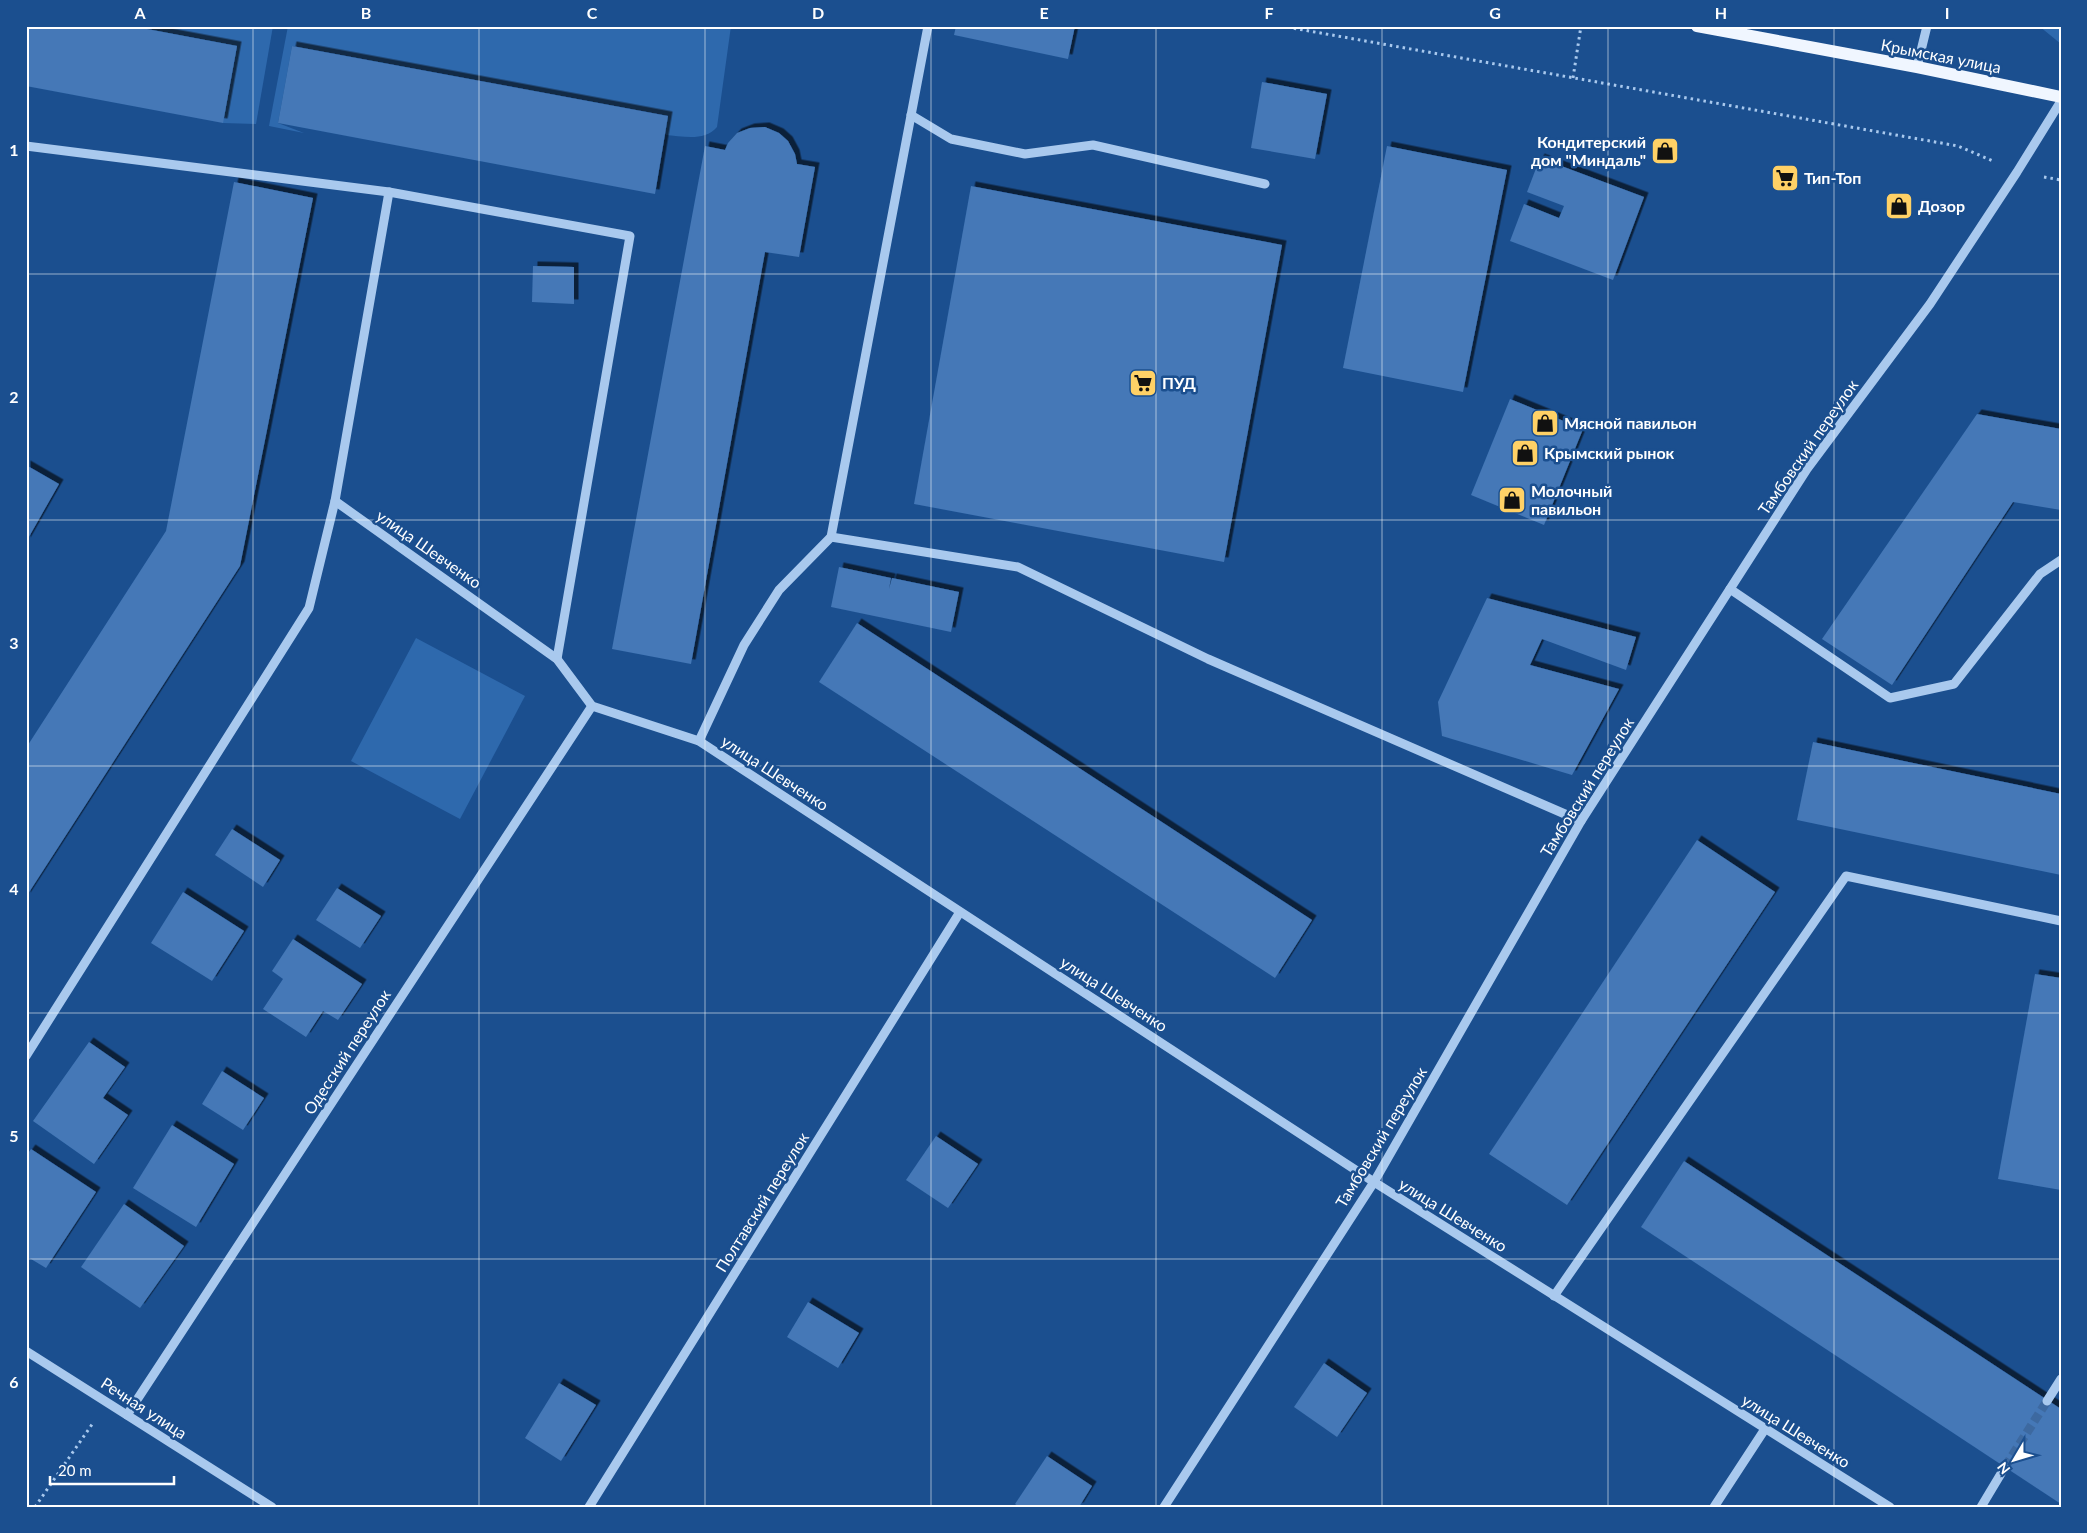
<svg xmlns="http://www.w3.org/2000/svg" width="2087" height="1533" viewBox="0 0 2087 1533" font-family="Lato,sans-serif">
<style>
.green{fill:#2e69ad}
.building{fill:#4478b7;filter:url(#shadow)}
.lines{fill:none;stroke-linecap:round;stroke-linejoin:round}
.minor-tunnel{stroke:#3d69a0;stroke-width:9;stroke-dasharray:9 4.5;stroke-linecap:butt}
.path{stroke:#a9c9ee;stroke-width:3;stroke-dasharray:2.5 4;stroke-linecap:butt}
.minor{stroke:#a9c9ee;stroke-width:9}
.major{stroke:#f0f6ff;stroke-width:12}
.grid{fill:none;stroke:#fff;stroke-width:1;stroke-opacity:0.55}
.labels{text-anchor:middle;stroke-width:5;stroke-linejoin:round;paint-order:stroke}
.street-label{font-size:16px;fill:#fff;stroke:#1b4f8f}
.poi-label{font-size:16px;font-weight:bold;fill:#fff;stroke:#1b4f8f;text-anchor:start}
.neatline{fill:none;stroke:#fff;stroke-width:2}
.grid-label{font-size:16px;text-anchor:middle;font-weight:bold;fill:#fff}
</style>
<defs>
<filter id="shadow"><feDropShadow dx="4.5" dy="-4.5" stdDeviation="0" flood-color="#0009"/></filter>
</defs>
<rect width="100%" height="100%" fill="#1b4f8f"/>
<g class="green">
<polygon points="131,26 273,26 256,124 223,123"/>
<path d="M288,26H731L717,127C704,142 683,136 665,135L668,116L292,46L278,123L304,133L269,126Z"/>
<polygon points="2039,26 2061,26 2061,44"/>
<polygon points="416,638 525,696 460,819 351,761"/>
</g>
<g class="building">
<polygon points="26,26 131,26 237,46 223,123 26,86"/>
<polygon points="956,26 1075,26 1068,59 954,35"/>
<polygon points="292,46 668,116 655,194 278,123"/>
<polygon points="1262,82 1327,94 1315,159 1251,148"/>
<polygon points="765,127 779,133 788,141 795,154 797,164 815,167 799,257 765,252 691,664 612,649 705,146 725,150 728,143 737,133 750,128"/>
<polygon points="1387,146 1507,170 1463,392 1343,368"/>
<polygon points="1540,158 1644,197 1613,280 1510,241 1524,204 1559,218 1564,206 1527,192"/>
<polygon points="234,182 313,198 240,566 26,897 26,748 166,531"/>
<polygon points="971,186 1282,245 1224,562 914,504"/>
<polygon points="533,266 574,267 574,304 532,302"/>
<polygon points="1510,399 1583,429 1544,525 1471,495"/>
<polygon points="1977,414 2061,429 2061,510 2013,502 1892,685 1822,639"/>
<polygon points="26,465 59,484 26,542"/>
<polygon points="839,567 891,578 889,589 892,578 959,592 951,632 831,607"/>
<polygon points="1487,598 1636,637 1626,670 1542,639 1530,665 1619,689 1572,775 1442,736 1438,702"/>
<polygon points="857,623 1312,920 1275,978 819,682"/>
<polygon points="1813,742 2061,794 2061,875 1797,820"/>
<polygon points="232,829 280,860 263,887 215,855"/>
<polygon points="1697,840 1775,892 1567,1205 1489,1154"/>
<polygon points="337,888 381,916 360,948 316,920"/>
<polygon points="183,892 244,931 212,981 151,943"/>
<polygon points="293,939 362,984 338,1020 323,1011 306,1037 263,1009 283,979 272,971"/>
<polygon points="2035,974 2061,978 2061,1190 1998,1179"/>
<polygon points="89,1042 125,1067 103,1098 128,1115 94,1164 33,1121"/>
<polygon points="222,1071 264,1098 243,1130 202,1104"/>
<polygon points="172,1125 234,1164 196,1227 133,1188"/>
<polygon points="936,1136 978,1164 948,1208 906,1180"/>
<polygon points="31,1149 96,1192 46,1268 26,1256 26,1156"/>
<polygon points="1684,1161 2061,1409 2061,1504 1641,1227"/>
<polygon points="124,1204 184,1246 140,1308 81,1267"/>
<polygon points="808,1302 859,1333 838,1368 787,1337"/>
<polygon points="1324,1363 1367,1393 1337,1437 1294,1407"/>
<polygon points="559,1383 596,1405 561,1461 525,1438"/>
<polygon points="1047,1456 1092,1486 1079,1507 1019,1507 1015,1504"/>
</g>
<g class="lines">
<polyline class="minor-tunnel" points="2005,1467 2047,1401"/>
<g class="path">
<polyline points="1281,26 1958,146 1993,161"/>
<polyline points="1573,78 1581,26"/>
<polyline points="2044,177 2061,180"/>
<polyline points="35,1507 93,1423"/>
</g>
<g class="minor">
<polyline points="928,26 831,537 1018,567 1208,659 1581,821"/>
<polyline points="1917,67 1927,26"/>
<polyline points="911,115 951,139 1025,154 1093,145 1265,184"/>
<polyline points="26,146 389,192 630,236 557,659"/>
<polyline points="335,501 557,659 592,706 699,741 1374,1182 1890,1507"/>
<polyline points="1730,589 1890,698 1954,684 2040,574 2061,560"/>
<polyline points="699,741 744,645 779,590 831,537"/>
<polyline points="26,1056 309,608 335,501 389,192"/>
<polyline points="1554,1296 1846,876 2061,921"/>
<polyline points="26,1351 272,1507"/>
<polyline points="2047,1401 2061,1379"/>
<polyline points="127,1415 592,706"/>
<polyline points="589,1507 960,912"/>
<polyline points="1164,1507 1374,1182 1581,821 1807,469 1930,304 2017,172 2061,101"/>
<polyline points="1714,1507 1765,1429"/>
<polyline points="1981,1507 2005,1467"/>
</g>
<polyline class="major" points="1697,26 1917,67 2061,97"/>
</g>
<path class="grid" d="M253,26V1507M479,26V1507M705,26V1507M931,26V1507M1156,26V1507M1382,26V1507M1608,26V1507M1834,26V1507M26,274H2061M26,520H2061M26,766H2061M26,1013H2061M26,1259H2061"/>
<defs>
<g id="shop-square" transform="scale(1.4375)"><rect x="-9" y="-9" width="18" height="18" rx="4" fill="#ffd166" stroke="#1b4f8f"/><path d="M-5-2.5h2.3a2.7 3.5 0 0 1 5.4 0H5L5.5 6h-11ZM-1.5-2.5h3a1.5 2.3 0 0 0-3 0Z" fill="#111"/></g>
<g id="supermarket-square" transform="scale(1.4375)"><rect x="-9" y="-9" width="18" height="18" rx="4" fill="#ffd166" stroke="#1b4f8f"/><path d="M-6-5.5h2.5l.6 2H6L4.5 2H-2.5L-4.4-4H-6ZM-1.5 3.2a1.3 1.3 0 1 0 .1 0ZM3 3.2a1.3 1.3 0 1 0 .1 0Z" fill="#111"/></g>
</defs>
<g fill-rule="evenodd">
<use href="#shop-square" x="1665" y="151"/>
<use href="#supermarket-square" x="1785" y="178"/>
<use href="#shop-square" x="1899" y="206"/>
<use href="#supermarket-square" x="1143" y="383"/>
<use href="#shop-square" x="1545" y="423"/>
<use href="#shop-square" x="1525" y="453"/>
<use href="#shop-square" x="1512" y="500"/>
</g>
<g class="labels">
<g class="street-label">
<text transform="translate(1941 56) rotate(11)" y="6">Крымская улица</text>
<text transform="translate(1808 447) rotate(-55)" y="6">Тамбовский переулок</text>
<text transform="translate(429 549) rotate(35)" y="6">улица Шевченко</text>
<text transform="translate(775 773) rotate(33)" y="6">улица Шевченко</text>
<text transform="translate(1587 787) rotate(-58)" y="6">Тамбовский переулок</text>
<text transform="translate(1114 994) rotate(33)" y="6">улица Шевченко</text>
<text transform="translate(347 1052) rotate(-57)" y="6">Одесский переулок</text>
<text transform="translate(1381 1137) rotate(-59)" y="6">Тамбовский переулок</text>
<text transform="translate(762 1202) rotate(-58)" y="6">Полтавский переулок</text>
<text transform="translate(1453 1215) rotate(32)" y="6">улица Шевченко</text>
<text transform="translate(144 1408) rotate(33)" y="6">Речная улица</text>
<text transform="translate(1796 1431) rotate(32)" y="6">улица Шевченко</text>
</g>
<g class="poi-label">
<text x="1646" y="148" text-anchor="end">Кондитерский<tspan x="1646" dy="18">дом "Миндаль"</tspan></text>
<text x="1804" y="184">Тип-Топ</text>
<text x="1918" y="212">Дозор</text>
<text x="1162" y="389">ПУД</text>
<text x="1564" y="429">Мясной павильон</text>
<text x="1544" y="459">Крымский рынок</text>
<text x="1531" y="497">Молочный<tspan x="1531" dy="18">павильон</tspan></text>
</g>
</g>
<rect width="2087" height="1533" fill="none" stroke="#1b4f8f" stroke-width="55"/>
<g transform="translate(2014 1460) rotate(232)" stroke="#1b4f8f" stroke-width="4" paint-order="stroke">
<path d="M0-4L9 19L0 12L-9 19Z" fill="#ffffff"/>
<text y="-8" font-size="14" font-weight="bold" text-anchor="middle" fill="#ffffff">N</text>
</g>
<path d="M50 1476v8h124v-8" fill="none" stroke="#ffffff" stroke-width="2.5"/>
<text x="58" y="1476" font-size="15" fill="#ffffff" stroke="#1b4f8f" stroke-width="4" paint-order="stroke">20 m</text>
<rect x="28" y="28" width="2032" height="1478" class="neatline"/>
<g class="grid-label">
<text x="140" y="19">A</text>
<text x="366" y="19">B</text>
<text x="592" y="19">C</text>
<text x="818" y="19">D</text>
<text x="1044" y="19">E</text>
<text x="1269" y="19">F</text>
<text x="1495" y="19">G</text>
<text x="1721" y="19">H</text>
<text x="1947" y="19">I</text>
<text x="14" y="156">1</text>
<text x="14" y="403">2</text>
<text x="14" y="649">3</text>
<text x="14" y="895">4</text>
<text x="14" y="1142">5</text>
<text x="14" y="1388">6</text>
</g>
</svg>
